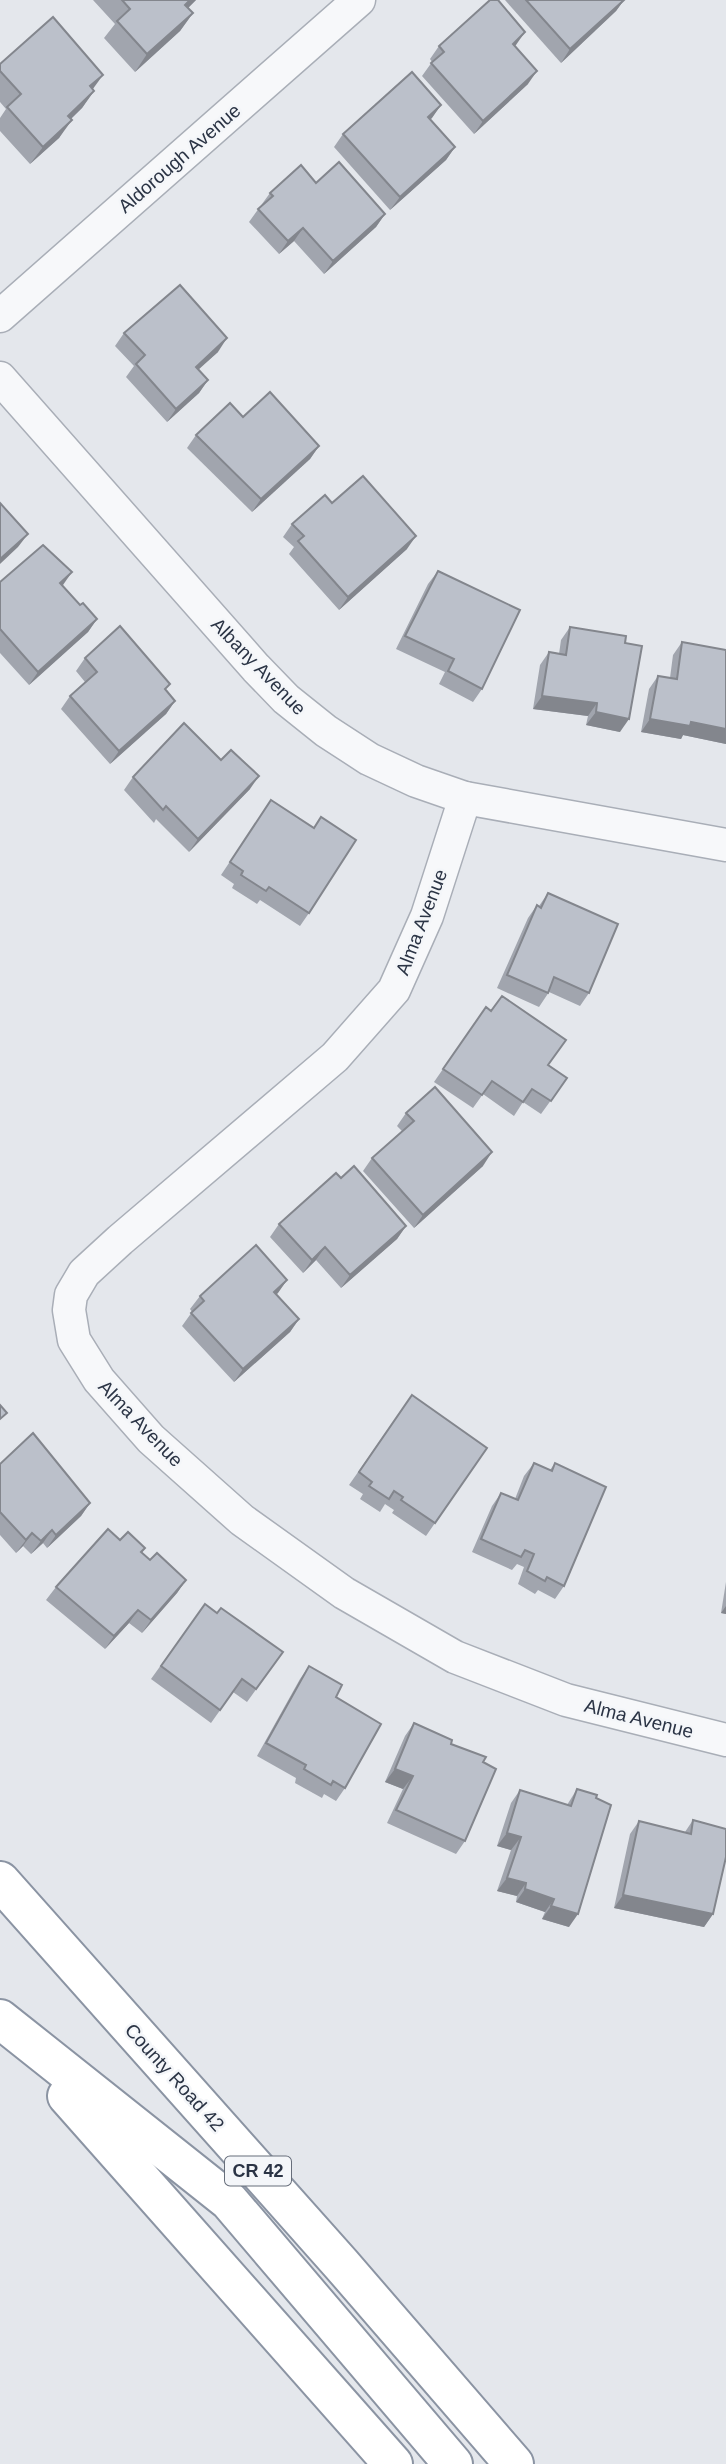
<svg xmlns="http://www.w3.org/2000/svg" width="726" height="2464" viewBox="0 0 726 2464" font-family="Arial,sans-serif">
<style>
.lines{fill:none;stroke-linecap:round;stroke-linejoin:round}
.street-casing{stroke:#a9aeb7;stroke-width:35}
.highway-casing{stroke:#8b94a3;stroke-width:42}
.street{stroke:#f7f8fa;stroke-width:32}
.highway{stroke:#fff;stroke-width:38}
.wall{fill:#a1a5ae}
.shaded-wall{fill:#83868d}
.building{fill:#bbc0ca;stroke:#83868d;stroke-width:2}
.labels{text-anchor:middle;stroke-width:5;stroke-linejoin:round;paint-order:stroke}
.shield{fill:#f4f6f9;stroke:#676e7b;stroke-width:2}
.shield-label{font-size:18px;font-weight:bold;fill:#2b3445}
.street-label{font-size:19px;fill:#2b3445;stroke:#f4f6f9}
</style>
<rect width="100%" height="100%" fill="#e4e7ec"/>
<g class="lines">
<g class="street-casing">
<g id="street">
<polyline points="0,316 359,0"/>
<polyline points="0,378 256,668 286,699 326,731 369,759 416,781 465,798 726,845"/>
<polyline points="465,798 427,916 394,990 335,1057 120,1240 84,1273 71,1295 69,1310 74,1340 99,1380 151,1439 242,1520 344,1593 455,1657 566,1700 726,1740"/>
</g>
</g>
<g class="highway-casing">
<g id="highway">
<polyline points="0,1881 341,2264 514,2464"/>
<polyline points="0,2019 229,2201 453,2464"/>
<polyline points="67,2096 393,2464"/>
</g>
</g>
<use href="#street" class="street"/>
<use href="#highway" class="highway"/>
</g>
<g class="wall">
<polygon points="93,0 196,0 188,8 193,13 180,31 135,72 104,38 115,24"/>
<polygon points="505,0 624,0 616,11 561,63"/>
<polygon points="439,46 515,46 528,84 474,134 422,76 432,62 430,59"/>
<polygon points="0,64 93,89 94,91 82,108 71,119 59,138 30,164 0,131 0,118 6,109 0,102"/>
<polygon points="441,105 430,120 455,147 446,160 390,210 334,147 343,134"/>
<polygon points="316,183 385,214 376,227 324,274 294,241 279,254 249,222 270,193"/>
<polygon points="124,333 218,352 198,369 208,380 199,393 167,422 126,377 134,366 115,346"/>
<polygon points="243,417 319,446 310,459 252,512 187,448 196,435"/>
<polygon points="292,524 407,549 339,610 289,554 294,547 283,537"/>
<polygon points="438,571 482,689 473,702 439,684 445,672 396,649 428,584"/>
<polygon points="0,582 62,585 80,605 97,619 88,632 29,685 0,653"/>
<polygon points="570,627 625,643 620,732 586,725 588,716 533,709 540,665 549,652 559,654 561,640"/>
<polygon points="682,642 726,650 726,744 683,735 681,739 641,732 649,689 658,676 670,678 673,655"/>
<polygon points="85,658 166,690 175,701 166,714 110,764 61,709 70,696 85,682 76,671"/>
<polygon points="133,777 250,789 189,852 156,819 154,823 124,790"/>
<polygon points="271,800 309,913 300,926 260,900 257,904 232,888 234,884 221,875"/>
<polygon points="548,893 589,993 580,1006 549,992 539,1007 497,988 528,918 537,905 539,906"/>
<polygon points="486,1007 548,1065 567,1078 541,1114 523,1102 514,1116 483,1094 473,1108 434,1082"/>
<polygon points="406,1113 483,1166 414,1228 363,1171 372,1158 402,1131 397,1126"/>
<polygon points="341,1178 406,1226 397,1239 341,1288 316,1260 303,1273 270,1237 279,1224"/>
<polygon points="287,1280 276,1295 299,1319 290,1332 234,1382 182,1326 192,1312 190,1309 200,1296"/>
<polygon points="412,1395 487,1448 426,1536 392,1513 394,1510 385,1504 380,1512 360,1499 363,1494 349,1485"/>
<polygon points="534,1463 550,1470 555,1463 564,1586 555,1599 538,1590 535,1594 518,1584 524,1567 517,1564 512,1570 472,1552 492,1506 501,1493 515,1499 524,1476"/>
<polygon points="0,1464 90,1503 81,1516 47,1548 43,1543 31,1554 23,1546 16,1553 0,1535"/>
<polygon points="120,1540 145,1548 142,1553 150,1560 186,1580 177,1593 142,1633 129,1623 105,1649 46,1600 56,1587"/>
<polygon points="726,1582 726,1614 721,1613"/>
<polygon points="205,1604 217,1613 283,1652 247,1702 233,1692 211,1723 151,1679"/>
<polygon points="309,1666 336,1697 345,1788 336,1801 324,1794 322,1798 295,1783 296,1778 257,1756 300,1679"/>
<polygon points="414,1723 483,1762 465,1841 456,1854 387,1823 403,1789 385,1782 405,1736"/>
<polygon points="577,1789 569,1927 542,1919 545,1912 516,1902 517,1896 497,1891 511,1850 497,1846 511,1803 520,1790 567,1805"/>
<polygon points="693,1820 713,1914 704,1927 614,1908 630,1834 639,1821 685,1832"/>
</g>
<g class="shaded-wall">
<polygon points="190,0 196,0 173,23 185,5"/>
<polygon points="624,0 616,11 561,63 570,49"/>
<polygon points="193,13 180,31 135,72 147,54"/>
<polygon points="525,32 516,45 504,57 513,44"/>
<polygon points="537,71 528,84 474,134 483,121"/>
<polygon points="103,75 90,93 90,86"/>
<polygon points="94,91 82,108 55,134 68,116"/>
<polygon points="441,105 432,118 419,130 428,117"/>
<polygon points="72,120 59,138 30,164 43,147"/>
<polygon points="455,147 446,160 390,210 400,197"/>
<polygon points="385,214 376,227 324,274 333,261"/>
<polygon points="303,228 294,241 279,254 288,241"/>
<polygon points="227,338 218,352 187,380 196,367"/>
<polygon points="208,380 199,393 167,422 176,409"/>
<polygon points="319,446 310,459 252,512 261,499"/>
<polygon points="28,534 18,547 0,564 0,559"/>
<polygon points="416,536 407,549 339,610 348,597"/>
<polygon points="72,572 63,585 50,596 60,583"/>
<polygon points="97,619 88,632 29,685 38,672"/>
<polygon points="542,696 597,703 588,716 533,709"/>
<polygon points="175,701 166,714 110,764 119,751"/>
<polygon points="596,712 629,719 620,732 586,725"/>
<polygon points="650,719 691,722 726,729 726,744 683,735 681,739 641,732"/>
<polygon points="259,776 250,789 189,852 198,839"/>
<polygon points="492,1152 483,1166 414,1228 423,1215"/>
<polygon points="406,1226 397,1239 341,1288 350,1275"/>
<polygon points="325,1247 316,1260 303,1273 312,1260"/>
<polygon points="287,1280 278,1293 265,1305 274,1292"/>
<polygon points="299,1319 290,1332 234,1382 243,1369"/>
<polygon points="90,1503 81,1516 47,1548 56,1535"/>
<polygon points="52,1530 43,1543 31,1554 41,1541"/>
<polygon points="32,1533 23,1546 16,1553 26,1540"/>
<polygon points="186,1580 177,1593 142,1633 151,1620"/>
<polygon points="726,1606 726,1614 721,1613"/>
<polygon points="138,1610 129,1623 105,1649 114,1636"/>
<polygon points="395,1769 413,1776 403,1789 385,1782"/>
<polygon points="507,1833 521,1837 511,1850 497,1846"/>
<polygon points="507,1878 526,1883 517,1896 497,1891"/>
<polygon points="525,1889 554,1899 545,1912 516,1902"/>
<polygon points="623,1895 713,1914 704,1927 614,1908"/>
<polygon points="551,1906 578,1914 569,1927 542,1919"/>
</g>
<g class="building">
<polygon points="122,0 190,0 185,5 193,13 147,54 117,21 130,9"/>
<polygon points="490,0 498,0 525,32 513,44 537,71 483,121 431,63 444,52 439,46"/>
<polygon points="526,0 624,0 570,49"/>
<polygon points="53,17 103,75 90,86 94,91 68,116 72,120 43,147 7,107 21,94 0,71 0,64"/>
<polygon points="412,72 441,105 428,117 455,147 400,197 343,134"/>
<polygon points="339,162 385,214 333,261 303,228 288,241 258,209 273,196 270,193 301,165 316,183"/>
<polygon points="180,285 227,338 196,367 208,380 176,409 136,364 145,355 124,333"/>
<polygon points="270,392 319,446 261,499 196,435 230,403 243,417"/>
<polygon points="363,476 416,536 348,597 298,541 304,536 292,524 325,495 332,503"/>
<polygon points="0,503 28,534 0,559"/>
<polygon points="43,545 72,572 60,583 80,605 83,603 97,619 38,672 0,629 0,582"/>
<polygon points="438,571 520,610 482,689 448,671 454,659 405,636"/>
<polygon points="120,626 170,684 165,689 175,701 119,751 70,696 97,672 85,658"/>
<polygon points="570,627 626,636 625,643 642,646 629,719 596,712 597,703 542,696 549,652 566,655"/>
<polygon points="682,642 726,650 726,729 691,722 690,726 650,719 658,676 677,679"/>
<polygon points="184,723 221,760 231,750 259,776 198,839 166,806 163,810 133,777"/>
<polygon points="271,800 314,828 321,817 356,840 309,913 269,887 266,891 241,875 243,871 230,862"/>
<polygon points="548,893 618,924 589,993 554,977 548,993 507,975 537,905 541,908"/>
<polygon points="502,996 566,1040 548,1065 567,1078 551,1101 532,1089 523,1102 492,1081 482,1095 443,1069 486,1007 491,1011"/>
<polygon points="435,1087 492,1152 423,1215 372,1158 414,1121 406,1113"/>
<polygon points="354,1166 406,1226 350,1275 325,1247 312,1260 279,1224 336,1173 341,1178"/>
<polygon points="256,1245 287,1280 274,1292 299,1319 243,1369 191,1313 204,1301 200,1296"/>
<polygon points="412,1395 487,1448 435,1523 401,1500 403,1497 394,1491 389,1499 369,1486 372,1482 359,1472"/>
<polygon points="0,1405 7,1413 0,1419"/>
<polygon points="33,1433 90,1503 56,1535 52,1530 41,1541 32,1533 26,1540 0,1512 0,1464"/>
<polygon points="534,1463 552,1471 555,1463 606,1487 564,1586 547,1577 545,1581 527,1571 534,1554 525,1550 521,1557 481,1539 501,1493 518,1500"/>
<polygon points="108,1529 120,1540 128,1532 145,1548 141,1552 150,1560 157,1553 186,1580 151,1620 138,1610 114,1636 56,1587"/>
<polygon points="205,1604 217,1613 221,1608 283,1652 256,1689 242,1679 220,1710 161,1666"/>
<polygon points="309,1666 342,1685 336,1697 381,1724 345,1788 333,1781 331,1785 304,1769 306,1765 266,1743"/>
<polygon points="414,1723 452,1740 451,1744 486,1757 483,1762 496,1769 465,1841 396,1810 413,1776 395,1769"/>
<polygon points="577,1789 597,1795 596,1798 611,1805 578,1914 551,1906 554,1899 525,1889 526,1883 507,1878 521,1837 507,1833 520,1790 571,1806"/>
<polygon points="693,1820 726,1829 726,1857 713,1914 623,1895 639,1821 691,1834"/>
</g>
<g class="labels">
<rect class="shield" x="225" y="2156.5" width="66" height="29" rx="5"/>
<g class="shield-label">
<text x="258" y="2177">CR 42</text>
</g>
<g class="street-label">
<text transform="translate(179 158) rotate(-41)" y="7">Aldorough Avenue</text>
<text transform="translate(259 666) rotate(46)" y="7">Albany Avenue</text>
<text transform="translate(421 922) rotate(-69)" y="7">Alma Avenue</text>
<text transform="translate(141 1423) rotate(46)" y="7">Alma Avenue</text>
<text transform="translate(639 1718) rotate(14)" y="7">Alma Avenue</text>
<text transform="translate(175 2077) rotate(48)" y="7">County Road 42</text>
</g>
</g>
</svg>
